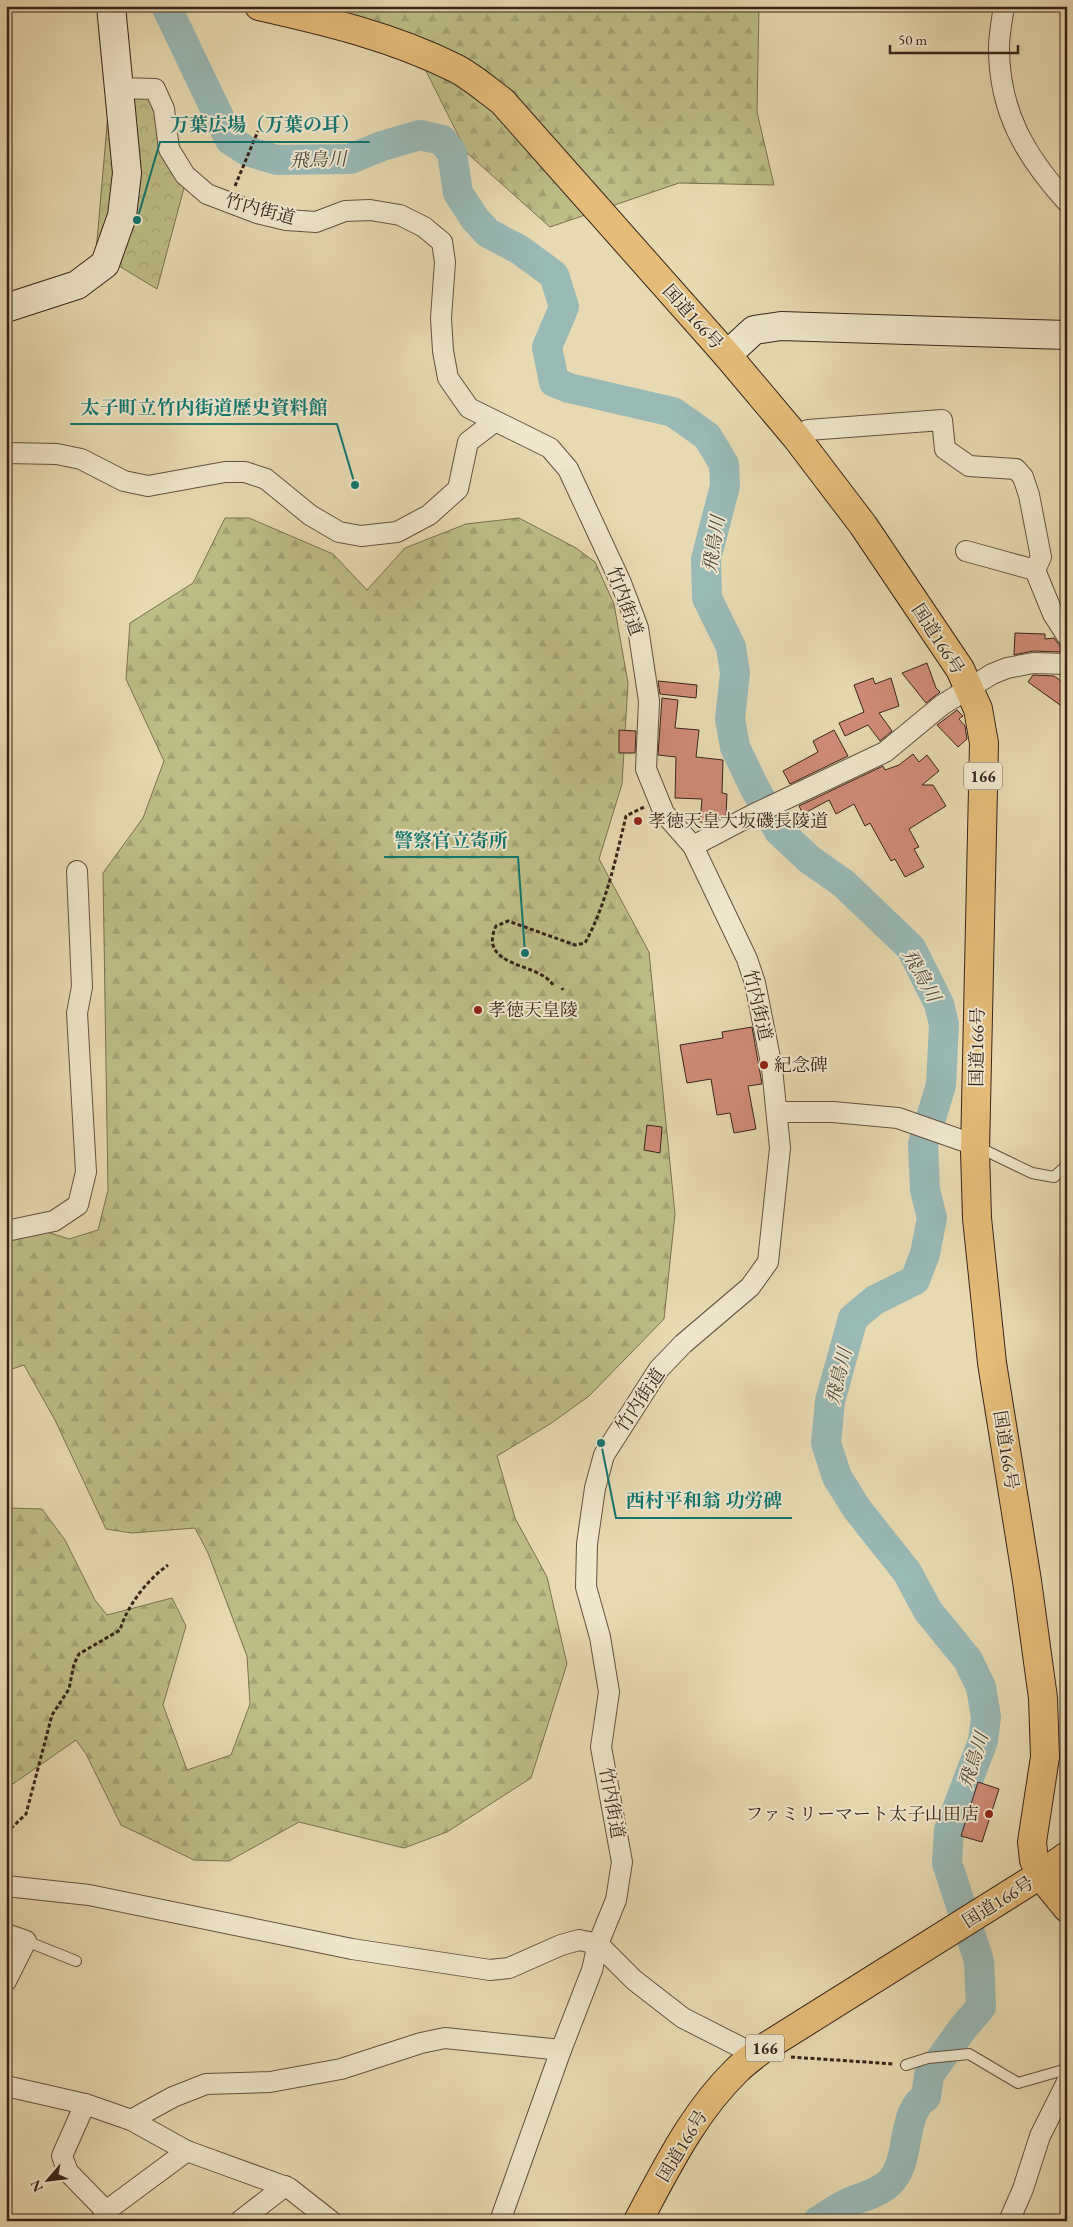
<svg xmlns="http://www.w3.org/2000/svg" width="1073" height="2227" viewBox="0 0 1073 2227" font-family="'EB Garamond','Noto Serif JP',serif">
<style>
.forest{fill:url(#forest-firs);stroke:#7a7051}
.park{fill:url(#park-crowns);stroke:#7a7051}
.lines{fill:none;stroke-linecap:round;stroke-linejoin:round}
.river{stroke:#99b9b5;stroke-width:30}
.building{fill:#d08b79;stroke:#37241b}
.lane-casing{stroke:#635140;stroke-width:12}
.street-casing{stroke:#635140;stroke-width:22}
.secondary-casing{stroke:#37241b;stroke-width:30}
.primary-casing{stroke:#37241b;stroke-width:30}
.highway-casing{stroke:#37241b;stroke-width:30}
.path{stroke:#37241b;stroke-width:3;stroke-dasharray:4 2.5;stroke-linecap:butt}
.lane{stroke:#efe6cc;stroke-width:10}
.street{stroke:#efe6cc;stroke-width:20}
.secondary{stroke:#efe6cc;stroke-width:28}
.primary{stroke:#e4bc78;stroke-width:28}
.highway{stroke:#e4bc78;stroke-width:28}
.poi-dot{fill:#8f2418;stroke:#efe6cc;stroke-width:2}
.labels{text-anchor:middle;stroke-width:4;stroke-linejoin:round;paint-order:stroke}
.shield{fill:#efe6cc;stroke:#6e5e50;stroke-width:1}
.shield-label{font-size:16px;font-weight:bold;fill:#37241b}
.street-label{font-size:18px;fill:#37241b;stroke:#efe6cc}
.poi-label{font-size:18px;fill:#37241b;stroke:#efe6cc;text-anchor:start}
.water-label{font-size:19px;font-style:italic;fill:#504942;stroke:#efe6cc}
.leader{fill:none;stroke:#0f766e;stroke-width:2}
.callout-dot{fill:#0f766e;stroke:#efe6cc;stroke-width:2}
.callout-label{font-size:19px;text-anchor:middle;font-weight:bold;fill:#0f766e;stroke:#efe6cc;stroke-width:4;stroke-linejoin:round;paint-order:stroke}
</style>
<defs>
<pattern id="forest-firs" width="22" height="20" patternUnits="userSpaceOnUse" patternTransform="scale(1.25)"><rect width="22" height="20" fill="#bdbd87"/><path d="M5 1l3.5 6h-7zM16 11l3.5 6h-7z" fill="#a3a274"/></pattern>
<pattern id="park-crowns" width="20" height="18" patternUnits="userSpaceOnUse" patternTransform="scale(1.25)"><rect width="20" height="18" fill="#bdbd87"/><path d="M2 6a3 3 0 1 1 6 0M12 15a3 3 0 1 1 6 0" fill="none" stroke="#a3a274"/></pattern>
</defs>
<rect width="100%" height="100%" fill="#e7d9b1"/>
<filter id="stains"><feTurbulence type="fractalNoise" baseFrequency=".004" numOctaves="4"/><feColorMatrix values="0 0 0 0 .2 0 0 0 0 .09 0 0 0 0 .02 0 0 0 .5 -.17"/></filter>
<radialGradient id="worn" r=".72"><stop offset=".6" stop-color="#630" stop-opacity="0"/><stop offset="1" stop-color="#630" stop-opacity=".3"/></radialGradient>
<g class="forest">
<polygon points="329,6 759,6 757,112 774,185 679,183 550,227 467,153 409,37"/>
<polygon points="225,518 249,518 333,554 367,590 405,548 466,524 519,518 576,548 595,562 614,604 628,683 622,784 599,859 649,952 675,1214 664,1319 589,1396 550,1424 497,1456 515,1518 547,1577 567,1664 531,1778 447,1832 404,1848 299,1822 229,1861 194,1860 121,1825 86,1754 76,1740 10,1786 6,1786 6,1508 42,1509 65,1540 95,1600 107,1615 172,1598 186,1626 163,1705 187,1770 231,1755 250,1704 247,1656 208,1553 195,1528 132,1533 106,1529 55,1420 24,1365 6,1371 6,1219 69,1239 98,1230 108,1190 103,873 143,818 164,761 126,679 130,623 193,583"/>
</g>
<polygon class="park" points="110,91 171,102 184,188 157,289 96,252"/>
<g class="lines">
<path class="river" d="M166,6L230,140L247,151L277,160L350,159L382,146L420,135L442,140L452,153L458,193L475,219L488,233L520,250L554,275L564,307L547,347L554,382L569,388L673,412L707,436L724,464L725,486L706,559L707,598L731,647L735,673L730,719L735,747L754,787L779,831L810,860L843,883L911,948L939,1004L944,1024L941,1085L923,1144L925,1190L932,1218L925,1254L915,1280L875,1300L853,1318L830,1401L826,1443L837,1477L857,1509L907,1572L928,1611L968,1660L981,1687L986,1717L983,1741L949,1830L947,1863L979,1961L981,2007L963,2028L929,2075L926,2097C900,2112 912,2163 889,2183C880,2192 866,2196 855,2200C842,2204 830,2214 818,2221"/>
</g>
<g class="building">
<polygon points="1015,633 1045,634 1045,639 1054,638 1060,646 1061,652 1033,651 1014,655"/>
<polygon points="927,663 936,688 940,692 926,703 902,673"/>
<polygon points="1033,675 1054,676 1067,685 1067,710 1028,682"/>
<polygon points="873,678 875,684 891,678 899,706 879,713 892,731 880,741 868,725 845,736 839,723 864,712 854,685"/>
<polygon points="658,681 697,685 696,698 660,694"/>
<polygon points="662,698 678,700 675,728 699,730 696,757 723,760 722,793 727,794 726,815 711,823 700,822 702,799 675,798 676,757 658,755"/>
<polygon points="957,710 963,716 959,719 965,726 967,739 958,747 937,725"/>
<polygon points="619,730 636,731 635,753 619,753"/>
<polygon points="834,730 848,756 790,784 783,771 818,752 813,741"/>
<polygon points="913,754 919,762 927,755 939,771 922,785 933,785 946,806 909,829 919,847 914,849 924,867 905,877 895,859 891,861 870,823 865,826 854,804 836,814 829,800 803,814 799,806 883,766 885,770 899,765"/>
<polygon points="752,1027 762,1084 748,1086 756,1129 734,1133 730,1113 717,1115 711,1079 687,1083 680,1045 723,1038 722,1032"/>
<polygon points="647,1125 662,1127 660,1153 644,1150"/>
<polygon points="978,1782 999,1789 982,1842 961,1836"/>
</g>
<g class="lines">
<g class="lane-casing">
<g id="lane">
<polyline points="978,1147 1032,1173 1054,1177 1067,1165"/>
<polyline points="26,1941 76,1961"/>
<polyline points="906,2065 928,2058 969,2054 1018,2083 1067,2069"/>
</g>
</g>
<g class="street-casing">
<g id="street">
<path d="M1004,6C1002,20 999,34 999,48C999,112 1026,157 1067,202"/>
<polyline points="118,88 155,89 164,109 169,149 185,175 207,194 257,213 286,220 316,222 345,211 370,210 400,215 424,227 442,242 445,262 441,318 443,351 448,378 469,408 550,448 568,469 621,583 638,628 649,701 646,769 664,813 693,846 747,959 755,983 772,1068 780,1148 768,1262 750,1287 683,1344 659,1369 604,1455 595,1488 587,1544 586,1587 600,1637 609,1692 601,1747 622,1862 616,1900 598,1944 592,1970 561,2050 500,2221"/>
<polyline points="796,437 808,430 942,420 945,449 969,466 1016,469 1023,477 1029,495 1041,557 1035,570"/>
<polyline points="6,453 57,454 81,459 124,481 148,486 225,472 245,472 266,479 310,515 339,532 361,536 397,532 429,515 458,489 468,442 494,422"/>
<polyline points="966,551 1035,570 1053,614 1067,636"/>
<polyline points="693,846 752,815 885,752 942,705 992,674 1007,668 1033,663 1067,664"/>
<polyline points="778,1112 833,1112 898,1118 975,1145"/>
<polyline points="6,1231 54,1221 78,1205 86,1172 77,1013 82,987 77,871"/>
<polyline points="6,1886 89,1895 352,1949 490,1970 509,1968 561,1945 579,1940 598,1944 634,1980 683,2018 756,2055"/>
<polyline points="6,1934 26,1941 6,1981"/>
<polyline points="6,2086 85,2104 131,2120 187,2151 289,2188 331,2221"/>
<polyline points="85,2104 62,2156 68,2172 106,2211"/>
<polyline points="131,2120 173,2097 206,2084 270,2082 341,2069 421,2043 445,2038 561,2050"/>
<polyline points="101,2221 106,2211 187,2151"/>
<polyline points="240,2221 285,2186"/>
<polyline points="1009,2221 1023,2189 1040,2136 1067,2082"/>
</g>
</g>
<g class="secondary-casing">
<g id="secondary">
<polyline points="6,308 77,285 105,264 122,216 127,173 111,6"/>
<polyline points="727,355 754,330 781,326 1067,335"/>
</g>
</g>
<g class="primary-casing">
<polyline id="primary" points="1067,1856 1040,1875 1067,1908"/>
</g>
<g class="highway-casing">
<path id="highway" d="M259,6C326,21 393,37 455,68C471,76 487,90 502,101L727,355L796,437L863,525L960,669L978,709L984,743L975,1151L977,1218L992,1363L1027,1581L1043,1698L1045,1757L1032,1842L1034,1860L1040,1875L764,2048C755,2055 745,2062 737,2070C693,2113 667,2167 638,2221"/>
</g>
<g class="path">
<polyline points="235,186 258,131"/>
<path d="M553,985C539,962 477,968 496,926L508,921L575,945L585,943C606,905 616,858 626,816L644,807"/>
<polyline points="562,988 563,990"/>
<path d="M6,1833L26,1814L52,1715L69,1689L74,1664L79,1654L120,1630C127,1606 147,1580 168,1565"/>
<polyline points="791,2057 894,2064"/>
</g>
<use href="#lane" class="lane"/>
<use href="#street" class="street"/>
<use href="#secondary" class="secondary"/>
<use href="#primary" class="primary"/>
<use href="#highway" class="highway"/>
</g>
<g class="poi-dot">
<circle cx="638" cy="821" r="5"/>
<circle cx="478" cy="1010" r="5"/>
<circle cx="764" cy="1065" r="5"/>
<circle cx="989" cy="1814" r="5"/>
</g>
<g class="labels">
<g class="shield">
<rect x="964" y="762.5" width="38" height="27" rx="4"/>
<rect x="746" y="2034.5" width="38" height="27" rx="4"/>
</g>
<g class="shield-label">
<text x="983" y="782">166</text>
<text x="765" y="2054">166</text>
</g>
<g class="street-label">
<text transform="translate(260 209) rotate(15)" y="6">竹内街道</text>
<text transform="translate(693 317) rotate(48)" y="6">国道166号</text>
<text transform="translate(625 601) rotate(70)" y="6">竹内街道</text>
<text transform="translate(938 639) rotate(57)" y="6">国道166号</text>
<text transform="translate(758 1005) rotate(77)" y="6">竹内街道</text>
<text transform="translate(977 1047) rotate(-89)" y="6">国道166号</text>
<text transform="translate(640 1400) rotate(-56)" y="6">竹内街道</text>
<text transform="translate(1006 1450) rotate(81)" y="6">国道166号</text>
<text transform="translate(612 1803) rotate(80)" y="6">竹内街道</text>
<text transform="translate(998 1902) rotate(-32)" y="6">国道166号</text>
<text transform="translate(682 2146) rotate(-59)" y="6">国道166号</text>
</g>
<g class="poi-label">
<text x="648" y="827">孝徳天皇大坂磯長陵道</text>
<text x="488" y="1016">孝徳天皇陵</text>
<text x="774" y="1071">紀念碑</text>
<text x="979" y="1820" text-anchor="end">ファミリーマート太子山田店</text>
</g>
<g class="water-label">
<text transform="translate(318 159) rotate(-2)" y="7">飛鳥川</text>
<text transform="translate(713 544) rotate(-81)" y="7">飛鳥川</text>
<text transform="translate(922 975) rotate(61)" y="7">飛鳥川</text>
<text transform="translate(838 1376) rotate(-76)" y="7">飛鳥川</text>
<text transform="translate(973 1760) rotate(-72)" y="7">飛鳥川</text>
</g>
</g>
<path class="leader" d="M137 220L160 142H370M355 485L337 424H70M525 953L518 857H384M601 1443L616 1518H792"/>
<g class="callout-dot">
<circle cx="137" cy="220" r="5"/>
<circle cx="355" cy="485" r="5"/>
<circle cx="525" cy="953" r="5"/>
<circle cx="601" cy="1443" r="5"/>
</g>
<g class="callout-label">
<text x="265" y="131">万葉広場（万葉の耳）</text>
<text x="204" y="414">太子町立竹内街道歴史資料館</text>
<text x="451" y="847">警察官立寄所</text>
<text x="704" y="1507">西村平和翁 功労碑</text>
</g>
<rect width="1073" height="2227" fill="none" stroke="#e7d9b1" stroke-width="25"/>
<rect x="8" y="8" width="1058" height="2212" fill="none" stroke="#37241b" stroke-width="2.5"/>
<rect x="12" y="12" width="1048" height="2202" fill="none" stroke="#37241b"/>
<g transform="translate(48 2180) rotate(242)" stroke="#efe6cc" stroke-width="4" paint-order="stroke">
<path d="M0-4L9 19L0 12L-9 19Z" fill="#37241b"/>
<text y="-8" font-size="14" font-weight="bold" text-anchor="middle" fill="#37241b">N</text>
</g>
<path d="M890 45v8h128v-8" fill="none" stroke="#37241b" stroke-width="2.5"/>
<text x="898" y="45" font-size="15" fill="#37241b" stroke="#efe6cc" stroke-width="4" paint-order="stroke">50 m</text>
<rect width="100%" height="100%" filter="url(#stains)"/>
<rect width="100%" height="100%" fill="url(#worn)"/>
</svg>
